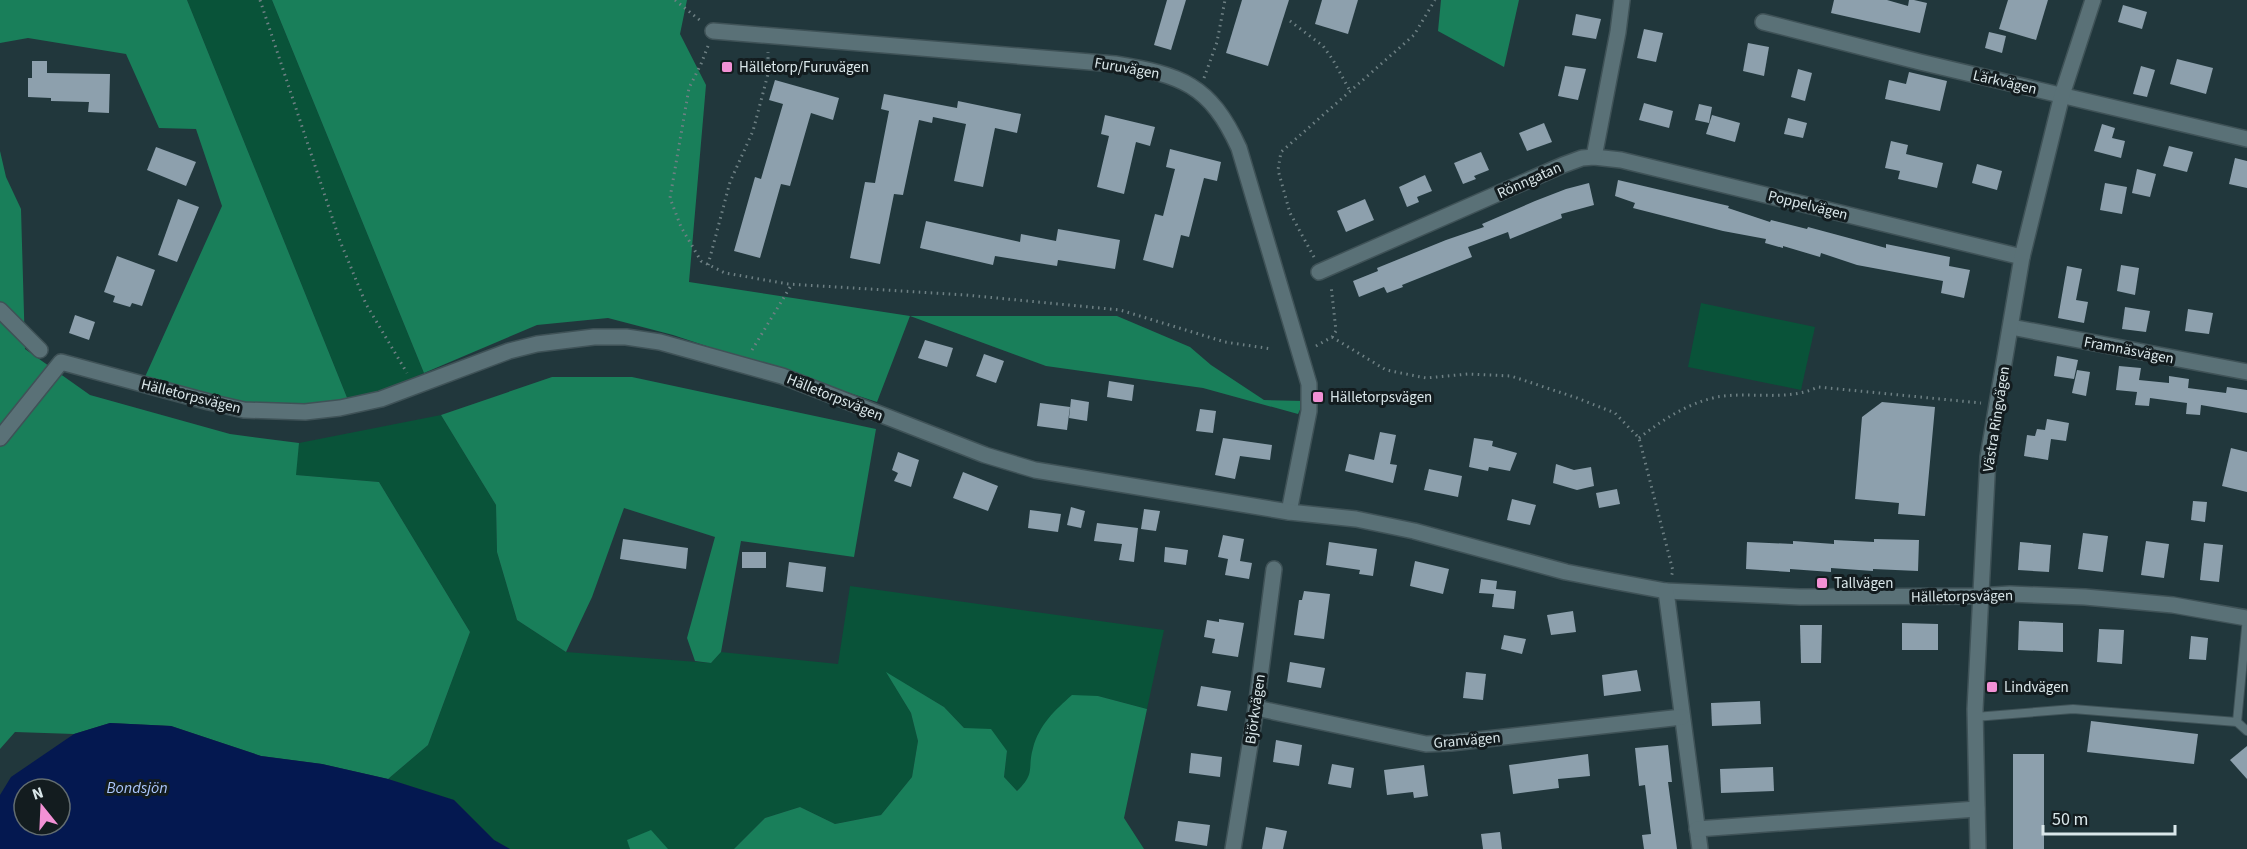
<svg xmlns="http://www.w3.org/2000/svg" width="2247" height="849" viewBox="0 0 2247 849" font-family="'Source Sans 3',sans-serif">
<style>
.green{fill:#095339}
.forest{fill:#197f5a}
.water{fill:#041850;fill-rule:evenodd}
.building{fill:#8da0ad}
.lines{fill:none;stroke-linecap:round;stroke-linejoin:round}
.service-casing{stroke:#3f5257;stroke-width:10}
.minor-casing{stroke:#3f5257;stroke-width:18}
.path{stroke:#6e8084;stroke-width:3;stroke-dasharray:1.5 4.5;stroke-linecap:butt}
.service{stroke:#5a7177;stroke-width:8}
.minor{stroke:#5a7177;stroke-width:15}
.poi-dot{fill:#f391d5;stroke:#131c1f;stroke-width:2}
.labels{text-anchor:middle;stroke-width:6;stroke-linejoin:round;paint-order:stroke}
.poi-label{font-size:15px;fill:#dae7ea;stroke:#131c1f;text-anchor:start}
.street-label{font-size:15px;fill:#dae7ea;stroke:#131c1f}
.water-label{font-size:16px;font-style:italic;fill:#abc6fc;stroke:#131c1f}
</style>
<rect width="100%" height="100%" fill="#21373c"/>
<g class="green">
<polygon points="187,0 272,0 424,373 350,405"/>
<polygon points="1701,303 1815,327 1801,390 1688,367"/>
<polygon points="441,415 496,505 497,552 517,620 566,652 711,663 721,652 838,664 850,586 1164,630 1147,709 1098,696 1033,747 1029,779 1017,791 1004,777 1007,751 964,728 944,707 887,673 911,713 918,741 912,777 881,815 835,824 800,807 765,818 734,849 668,849 628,840 630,849 510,849 494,840 454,800 388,779 428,745 470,632 379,482 295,475 299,443"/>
</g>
<g class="forest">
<polygon points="0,0 187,0 350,405 221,410 140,388 222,206 196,129 159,128 126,54 28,38 0,43"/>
<polygon points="272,0 687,0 680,34 706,85 689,282 910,316 1117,316 1190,347 1211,365 1264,400 1304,401 1298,414 1203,388 1046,366 910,316 877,402 673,335 608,318 537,325 424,373"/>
<polygon points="1441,0 1519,0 1504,67 1438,31"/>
<polygon points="0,151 6,177 21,209 25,349 90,395 230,434 299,443 296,475 379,482 470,632 428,745 388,779 322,764 261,756 171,726 110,723 74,734 15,732 0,749"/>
<polygon points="552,377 632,377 876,429 854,557 741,541 721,652 711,663 695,661 687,638 715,537 624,508 592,597 566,652 517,620 497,552 496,505 441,415"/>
<path d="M886,672L944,707L964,728L991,729L1007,751L1004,777L1017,791C1036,773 1027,769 1033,748C1039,725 1055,710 1072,695L1098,696L1147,709L1124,818L1144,849H734L765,818L800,807L835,824L881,815L912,777L918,741L911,713Z"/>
<polygon points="651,830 668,849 630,849 627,840"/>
</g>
<path class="water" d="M110,723L171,726L261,756L322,764L388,779L454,800L494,840L510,849H0V795L11,777L74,734ZM24,789H60V825H24Z"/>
<g class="building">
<polygon points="1167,0 1186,0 1171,50 1154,45"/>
<polygon points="1242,0 1289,0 1268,66 1226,53"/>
<polygon points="1322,0 1358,0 1348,34 1315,24"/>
<polygon points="1834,0 1887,0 1908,6 1909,0 1914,0 1927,3 1920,33 1831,13"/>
<polygon points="2008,0 2048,0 2036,40 1999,29"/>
<polygon points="2123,5 2147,12 2142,29 2118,22"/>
<polygon points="1576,14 1601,19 1596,39 1572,35"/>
<polygon points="1644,29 1663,33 1656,62 1637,58"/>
<polygon points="1989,32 2006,36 2002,53 1985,48"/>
<polygon points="1748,43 1769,47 1764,76 1743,71"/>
<polygon points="2177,59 2213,68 2206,94 2170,84"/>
<polygon points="32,61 47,61 47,73 110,74 109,113 88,112 89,102 51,101 51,98 28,97 28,78 32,78"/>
<polygon points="1565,66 1586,69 1578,100 1558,96"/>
<polygon points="2141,66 2155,70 2147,97 2133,94"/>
<polygon points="1798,69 1812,73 1805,101 1791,97"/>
<polygon points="1909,72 1947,81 1940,111 1885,99 1889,80 1906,84"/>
<polygon points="775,80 839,98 833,120 811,113 790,186 781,184 760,258 734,251 755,177 761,179 783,104 769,100"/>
<polygon points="884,94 957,108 958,101 1021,114 1017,133 995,128 983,187 954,181 966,124 933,117 932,123 919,120 903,195 894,194 880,264 850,258 865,182 875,183 889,111 881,109"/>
<polygon points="1644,103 1673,111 1669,128 1639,120"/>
<polygon points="1699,104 1712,107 1709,123 1695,120"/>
<polygon points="1105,115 1155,127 1150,146 1136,142 1124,194 1097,187 1109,136 1101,134"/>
<polygon points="1712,115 1740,123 1735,142 1706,134"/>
<polygon points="1788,118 1807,123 1803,138 1784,134"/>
<polygon points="1544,123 1552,142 1527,151 1519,133"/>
<polygon points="2102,124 2115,128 2112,138 2125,141 2121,158 2094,151"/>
<polygon points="1891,141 1908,145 1906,154 1943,163 1937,188 1898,179 1900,171 1885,168"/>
<polygon points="2169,146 2193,152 2187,172 2163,166"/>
<polygon points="156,147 196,162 186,186 147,170"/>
<polygon points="1170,149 1221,162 1217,181 1204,178 1189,237 1181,235 1173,268 1143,260 1155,214 1163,216 1175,169 1166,167"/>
<polygon points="1481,152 1489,170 1474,176 1476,179 1463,184 1454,163"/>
<polygon points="2235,158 2247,161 2247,188 2229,184"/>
<polygon points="1977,164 2002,171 1997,190 1972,183"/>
<polygon points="2137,169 2156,174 2150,197 2132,193"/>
<polygon points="1425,175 1432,191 1417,197 1419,202 1407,207 1399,187"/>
<polygon points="1618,180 1729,206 1728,208 1770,222 1771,220 1807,229 1808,227 1886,248 1886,244 1950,257 1949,266 1970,270 1964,298 1941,293 1943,281 1857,265 1821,253 1820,257 1783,246 1783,248 1765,243 1766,239 1723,231 1633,208 1635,203 1615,196"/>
<polygon points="1589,183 1594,205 1561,214 1562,218 1510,239 1508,232 1468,247 1472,257 1402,285 1403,287 1387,293 1384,287 1359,297 1353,281 1378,271 1377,268 1446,240 1484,227 1482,224 1535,201 1566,189"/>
<polygon points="2105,183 2127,187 2122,214 2100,210"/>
<polygon points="178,199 199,207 177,262 158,255"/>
<polygon points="1365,199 1374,220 1346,232 1337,211"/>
<polygon points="926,221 1020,242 1021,234 1056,241 1058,229 1120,240 1115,269 1058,260 1057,266 995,256 993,265 920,248"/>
<polygon points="117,256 155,270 142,306 132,303 130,307 113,302 115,296 104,292"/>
<polygon points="2121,265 2139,268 2135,295 2117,291"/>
<polygon points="2067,266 2082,269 2076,300 2088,302 2084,323 2058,318"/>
<polygon points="2125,307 2150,311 2146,332 2122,329"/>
<polygon points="2188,309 2213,313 2209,334 2185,331"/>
<polygon points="75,315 95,322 89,340 69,333"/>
<polygon points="925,340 953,348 947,367 918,358"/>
<polygon points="984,354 1004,361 996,383 976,376"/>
<polygon points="2057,356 2078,360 2074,379 2054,376"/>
<polygon points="2119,366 2141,368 2139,380 2169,383 2169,376 2189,379 2188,388 2226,393 2227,387 2247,390 2247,413 2201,405 2200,415 2186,414 2187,403 2150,398 2149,406 2135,405 2137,392 2116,390"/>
<polygon points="2077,370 2090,372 2086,396 2072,393"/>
<polygon points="1109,381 1134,385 1132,401 1107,397"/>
<polygon points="1071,399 1089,402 1087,421 1069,418"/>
<polygon points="1882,402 1935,407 1925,516 1898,514 1899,503 1855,499 1862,417"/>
<polygon points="1040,403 1070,407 1067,430 1037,426"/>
<polygon points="1200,409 1216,411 1213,433 1196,431"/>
<polygon points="2047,419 2069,423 2066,441 2051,439 2048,460 2024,456 2027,435 2035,436 2037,429 2045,430"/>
<polygon points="1380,432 1396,435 1390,464 1397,465 1393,483 1345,471 1349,454 1374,460"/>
<polygon points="1223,438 1272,445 1270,460 1240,456 1235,479 1215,475"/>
<polygon points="1474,438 1493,441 1492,446 1517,453 1510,471 1489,467 1488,471 1469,467"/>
<polygon points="2231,448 2247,452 2247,492 2222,486"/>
<polygon points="898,452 919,460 911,487 894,481 898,473 892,470"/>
<polygon points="1556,464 1574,470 1591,467 1594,486 1577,490 1553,483"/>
<polygon points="1429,469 1462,476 1458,497 1424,490"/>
<polygon points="963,472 998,486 988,511 953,498"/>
<polygon points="1617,489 1620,504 1599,508 1596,493"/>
<polygon points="1512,499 1536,505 1530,525 1507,520"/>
<polygon points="2193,501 2207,502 2205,522 2191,520"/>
<polygon points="1071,507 1085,511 1081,528 1067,525"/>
<polygon points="1144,509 1160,511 1156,531 1141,529"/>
<polygon points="1030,510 1061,514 1058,532 1028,528"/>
<polygon points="1097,523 1138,528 1134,562 1119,560 1122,544 1094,541"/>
<polygon points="2083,533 2108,536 2103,572 2078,569"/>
<polygon points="1223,535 1244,539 1240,561 1252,563 1249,579 1225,575 1228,559 1218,557"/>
<polygon points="623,539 688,548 686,569 620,559"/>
<polygon points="1874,539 1919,540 1918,571 1873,569 1873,571 1831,568 1831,572 1790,569 1790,572 1746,569 1747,542 1793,544 1793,541 1834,544 1834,540 1874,542"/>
<polygon points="2146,541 2169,544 2164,578 2141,575"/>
<polygon points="1329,542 1377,549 1373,576 1359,574 1360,570 1326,565"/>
<polygon points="2020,542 2051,545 2049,572 2018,570"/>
<polygon points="2204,543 2223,545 2219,582 2200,580"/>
<polygon points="1165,547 1188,550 1186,565 1164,562"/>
<rect x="742" y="552" width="24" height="16"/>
<polygon points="1415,561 1449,569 1443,594 1410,586"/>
<polygon points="789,562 826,567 823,592 786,587"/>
<polygon points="1481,579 1497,581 1496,589 1516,591 1514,609 1492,607 1494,594 1479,593"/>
<polygon points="1304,591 1330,594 1324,639 1294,635 1299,600 1302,600"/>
<polygon points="1573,611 1576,632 1551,635 1547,615"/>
<polygon points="1219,619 1244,623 1238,657 1212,653 1215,639 1204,637 1207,620 1219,622"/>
<polygon points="2019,621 2063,623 2063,652 2018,650"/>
<polygon points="1902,623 1938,624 1938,650 1902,650"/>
<polygon points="1800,625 1822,625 1821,663 1801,663"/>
<polygon points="2099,629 2124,630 2122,664 2097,662"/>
<polygon points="1504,635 1526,639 1522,654 1501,649"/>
<polygon points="2191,636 2208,638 2206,660 2189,659"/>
<polygon points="1290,662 1325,668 1321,688 1287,682"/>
<polygon points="1637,670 1641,691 1604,696 1602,675"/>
<polygon points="1466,672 1486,674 1483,700 1463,698"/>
<polygon points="1201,686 1231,691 1227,711 1197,706"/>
<polygon points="1760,701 1761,724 1712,726 1711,703"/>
<polygon points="2091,721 2198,734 2194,764 2087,752"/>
<polygon points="1276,740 1302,745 1299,766 1273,762"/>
<polygon points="1668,745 1672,782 1668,782 1677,849 1644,849 1642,835 1651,834 1645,785 1639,786 1635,748"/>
<polygon points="2247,746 2247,779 2230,760"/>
<polygon points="1191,753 1222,757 1220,777 1189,773"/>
<polygon points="1588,754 1590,776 1558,779 1559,788 1513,794 1509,765"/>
<rect x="2013" y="754" width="31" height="95"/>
<polygon points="1332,764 1354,768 1351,788 1328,784"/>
<polygon points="1424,765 1428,796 1414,798 1413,792 1387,795 1384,770"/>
<polygon points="1773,767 1774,791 1721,793 1720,769"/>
<polygon points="1178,821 1210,825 1207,846 1175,841"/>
<polygon points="1266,827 1287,831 1283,849 1262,849"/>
<polygon points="1500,832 1502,849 1483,849 1481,834"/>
</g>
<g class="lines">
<g class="service-casing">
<g id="service">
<polyline points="1975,717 2073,709 2237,722 2247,618"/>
<polyline points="2237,722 2247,731"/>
</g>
</g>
<g class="minor-casing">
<g id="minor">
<polyline points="1763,22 1920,62 2247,139"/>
<path d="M713,31L1115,64C1181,75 1210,84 1239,148L1309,384V411L1289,512"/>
<polyline points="1594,157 1621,160 2022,257"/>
<polyline points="1319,272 1563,165 1582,158 1594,157 1618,32 1622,0"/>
<polyline points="0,310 40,350"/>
<polyline points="2011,327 2247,372"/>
<polyline points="0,438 61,362 209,402 244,410 305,412 340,408 381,399 509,351 537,344 594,337 626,337 660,342 782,376 985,455 1035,470 1289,512 1356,519 1414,531 1566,572 1612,581 1666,591 1800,597 1979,596 2010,594 2085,597 2173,605 2247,618"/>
<polyline points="1666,591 1700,849"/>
<polyline points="1256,708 1426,744 1451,743 1682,717"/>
<polyline points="1697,829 1977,809"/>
<polyline points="1233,849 1256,708 1274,569"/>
<polyline points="1978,849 1975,709 1988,457 2022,257 2062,95 2093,0"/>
</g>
</g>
<g class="path">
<polyline points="260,0 340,241 366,304 407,373"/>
<polyline points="675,0 702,22"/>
<polyline points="1290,21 1323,46 1333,60 1350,91"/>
<polyline points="708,46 701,64 689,88 670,198 681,227 701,261 725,273 788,284 966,295 1120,310 1225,342 1272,349"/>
<polyline points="1204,78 1217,42 1225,0"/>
<polyline points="1314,257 1290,213 1278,170 1281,152 1414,35 1435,0"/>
<polyline points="708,265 730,182 753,131 768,74 768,52"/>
<polyline points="1332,337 1386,370 1426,378 1468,374 1511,376 1577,398 1615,413 1639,438 1673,571 1671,577"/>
<polyline points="1316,346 1332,337 1336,331 1331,285"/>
<polyline points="752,350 792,284"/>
<path d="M1639,438C1664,419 1686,404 1717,397C1750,391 1787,402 1818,387L1981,403"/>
</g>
<use href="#service" class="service"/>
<use href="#minor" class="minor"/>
</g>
<g class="poi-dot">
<rect x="721" y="61" width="12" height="12" rx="3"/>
<rect x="1312" y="391" width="12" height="12" rx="3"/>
<rect x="1816" y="577" width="12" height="12" rx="3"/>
<rect x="1986" y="681" width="12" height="12" rx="3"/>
</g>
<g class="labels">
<g class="poi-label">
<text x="739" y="72">Hälletorp/Furuvägen</text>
<text x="1330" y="402">Hälletorpsvägen</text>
<text x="1834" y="588">Tallvägen</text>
<text x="2004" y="692">Lindvägen</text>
</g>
<g class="street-label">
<text transform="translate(1127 68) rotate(10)" y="5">Furuvägen</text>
<text transform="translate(2005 82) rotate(13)" y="5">Lärkvägen</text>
<text transform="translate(1529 180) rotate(-24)" y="5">Rönngatan</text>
<text transform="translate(1808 205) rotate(14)" y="5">Poppelvägen</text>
<text transform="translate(2129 350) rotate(11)" y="5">Framnäsvägen</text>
<text transform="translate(191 396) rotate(14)" y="5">Hälletorpsvägen</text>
<text transform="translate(835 397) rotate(22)" y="5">Hälletorpsvägen</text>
<text transform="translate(1996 419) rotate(-81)" y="5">Västra Ringvägen</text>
<text transform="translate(1962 596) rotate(-1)" y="5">Hälletorpsvägen</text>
<text transform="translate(1255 709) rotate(-82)" y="5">Björkvägen</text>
<text transform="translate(1467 740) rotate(-5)" y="5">Granvägen</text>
</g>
<g class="water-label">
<text x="137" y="793">Bondsjön</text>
</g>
</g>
<g transform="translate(42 807) rotate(342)"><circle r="28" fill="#131c1f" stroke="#636d70" stroke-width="1.5"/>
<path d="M0-4.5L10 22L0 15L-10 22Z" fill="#f391d5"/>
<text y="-9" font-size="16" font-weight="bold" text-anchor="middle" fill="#dae7ea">N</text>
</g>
<path d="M2043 825v9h132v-9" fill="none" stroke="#dae7ea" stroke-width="3"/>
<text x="2052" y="825" font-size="18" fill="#dae7ea" stroke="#131c1f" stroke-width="4.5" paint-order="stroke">50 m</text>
</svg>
